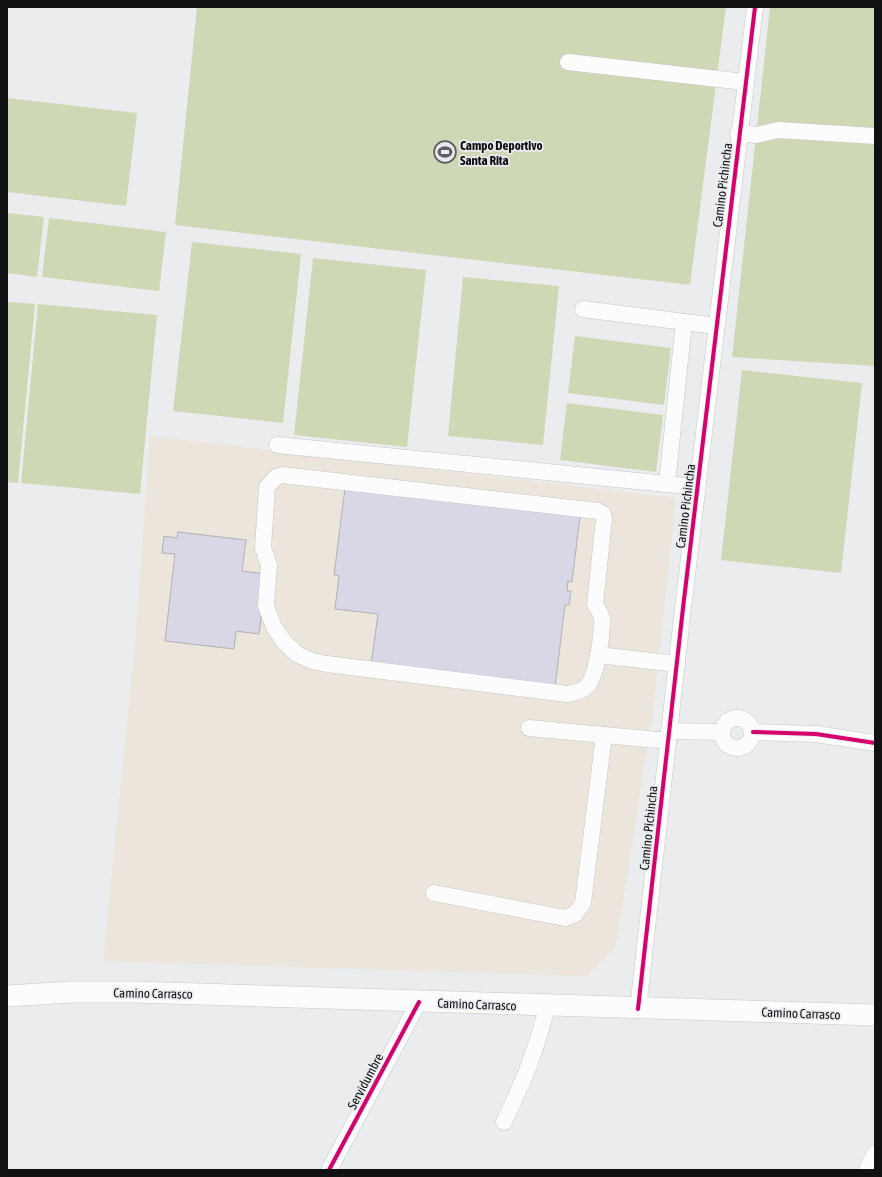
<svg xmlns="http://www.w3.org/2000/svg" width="882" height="1177" viewBox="0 0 882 1177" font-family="'Asap Condensed',sans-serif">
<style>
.industrial{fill:#ece5db}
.green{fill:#cfd8b5}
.building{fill:#d9d7e6;stroke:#b0b1b3}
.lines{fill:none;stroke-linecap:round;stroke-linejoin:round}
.minor-casing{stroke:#c5c7c8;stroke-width:17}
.major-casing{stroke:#c5c7c8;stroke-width:22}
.minor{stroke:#fcfcfc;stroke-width:16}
.major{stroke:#fcfcfc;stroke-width:21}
.cycleway-casing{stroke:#e9ebef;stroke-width:6}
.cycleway{stroke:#d6006c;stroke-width:4}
.labels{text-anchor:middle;stroke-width:3.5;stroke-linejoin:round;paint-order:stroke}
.poi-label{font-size:13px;font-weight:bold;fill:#101112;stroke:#e9ebef;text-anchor:start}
.street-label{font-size:13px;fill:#101112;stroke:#e9ebef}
</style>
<rect width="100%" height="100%" fill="#eaecee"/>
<polygon class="industrial" points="150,436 676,498 653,711 616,946 586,976 103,961 135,645"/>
<g class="green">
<polygon points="197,7 726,7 690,285 175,225"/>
<polygon points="770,7 875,7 875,366 732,357"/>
<polygon points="7,98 137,113 126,206 7,192"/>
<polygon points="7,213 44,217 37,277 7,273"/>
<polygon points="49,218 166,232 159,291 42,277"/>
<polygon points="192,242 301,254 283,423 173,411"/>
<polygon points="313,258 426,270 407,447 294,435"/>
<polygon points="463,277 559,286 543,445 448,436"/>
<polygon points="7,302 35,304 18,483 7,482"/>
<polygon points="38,304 157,315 140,494 21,483"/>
<polygon points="575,336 671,348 664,405 568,393"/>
<polygon points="742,370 862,383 841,573 721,560"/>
<polygon points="567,403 663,415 656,472 560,460"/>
</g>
<g class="building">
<polygon points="345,488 580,516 572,582 568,581 567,591 571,591 569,605 565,605 555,687 371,665 378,614 335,609 339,576 334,575"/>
<polygon points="178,532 246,540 242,571 266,574 259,634 236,631 234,649 165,641 175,554 162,553 164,536 177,538"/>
</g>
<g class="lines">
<g class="minor-casing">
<g id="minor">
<polyline points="568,62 745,82"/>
<polyline points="738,133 756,135 778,130 875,136"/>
<polyline points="583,309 716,326"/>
<polyline points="277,445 697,487"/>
<path d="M282,475L598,511L603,514L604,519L595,604C597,608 601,614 602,618C602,634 598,674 587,686C583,691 573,693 567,694L327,664L312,661L297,654L285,643L274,627L266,606L269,565L263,548L267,487L276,477Z"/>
<polyline points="667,483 684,322"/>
<polyline points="598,655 677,664"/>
<circle cx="737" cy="733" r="15"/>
<polyline points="529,728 668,741"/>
<polyline points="669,731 722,732"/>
<polyline points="753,732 816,734 875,743"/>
<polyline points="434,893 565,918 575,914 583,903 604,735"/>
<polyline points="638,1009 683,608 755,7"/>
<path d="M504,1122C523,1082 537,1050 547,1006"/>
<polyline points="329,1170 419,1002"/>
<polyline points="867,1170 875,1153"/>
</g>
</g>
<g class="major-casing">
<polyline id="major" points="7,996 72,992 133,992 875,1015"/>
</g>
<use href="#minor" class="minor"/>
<use href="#major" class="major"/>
<g class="cycleway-casing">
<g id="cycleway">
<polyline points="753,732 816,734 875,743"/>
<polyline points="638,1009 683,608 755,7"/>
<polyline points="329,1170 419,1002"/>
</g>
</g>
<use href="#cycleway" class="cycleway"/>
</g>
<defs>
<g id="stadium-ring" transform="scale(1.15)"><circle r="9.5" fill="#e9ebef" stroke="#5c5e5f" stroke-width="1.5"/><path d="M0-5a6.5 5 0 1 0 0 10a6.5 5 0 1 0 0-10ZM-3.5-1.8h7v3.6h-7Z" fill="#5c5e5f"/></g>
</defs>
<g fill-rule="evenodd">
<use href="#stadium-ring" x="445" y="152"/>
</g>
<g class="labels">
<g class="poi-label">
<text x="460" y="150">Campo Deportivo<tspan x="460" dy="15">Santa Rita</tspan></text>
</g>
<g class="street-label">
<text transform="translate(722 185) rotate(-83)" y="5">Camino Pichincha</text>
<text transform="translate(685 506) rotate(-83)" y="5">Camino Pichincha</text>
<text transform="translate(648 828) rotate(-84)" y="5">Camino Pichincha</text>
<text transform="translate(153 993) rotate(1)" y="5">Camino Carrasco</text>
<text transform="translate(477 1004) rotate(2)" y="5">Camino Carrasco</text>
<text transform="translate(801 1013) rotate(2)" y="5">Camino Carrasco</text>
<text transform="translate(365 1081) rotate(-62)" y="5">Servidumbre</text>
</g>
</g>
<rect width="882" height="1177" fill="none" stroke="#101112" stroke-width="16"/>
</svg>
